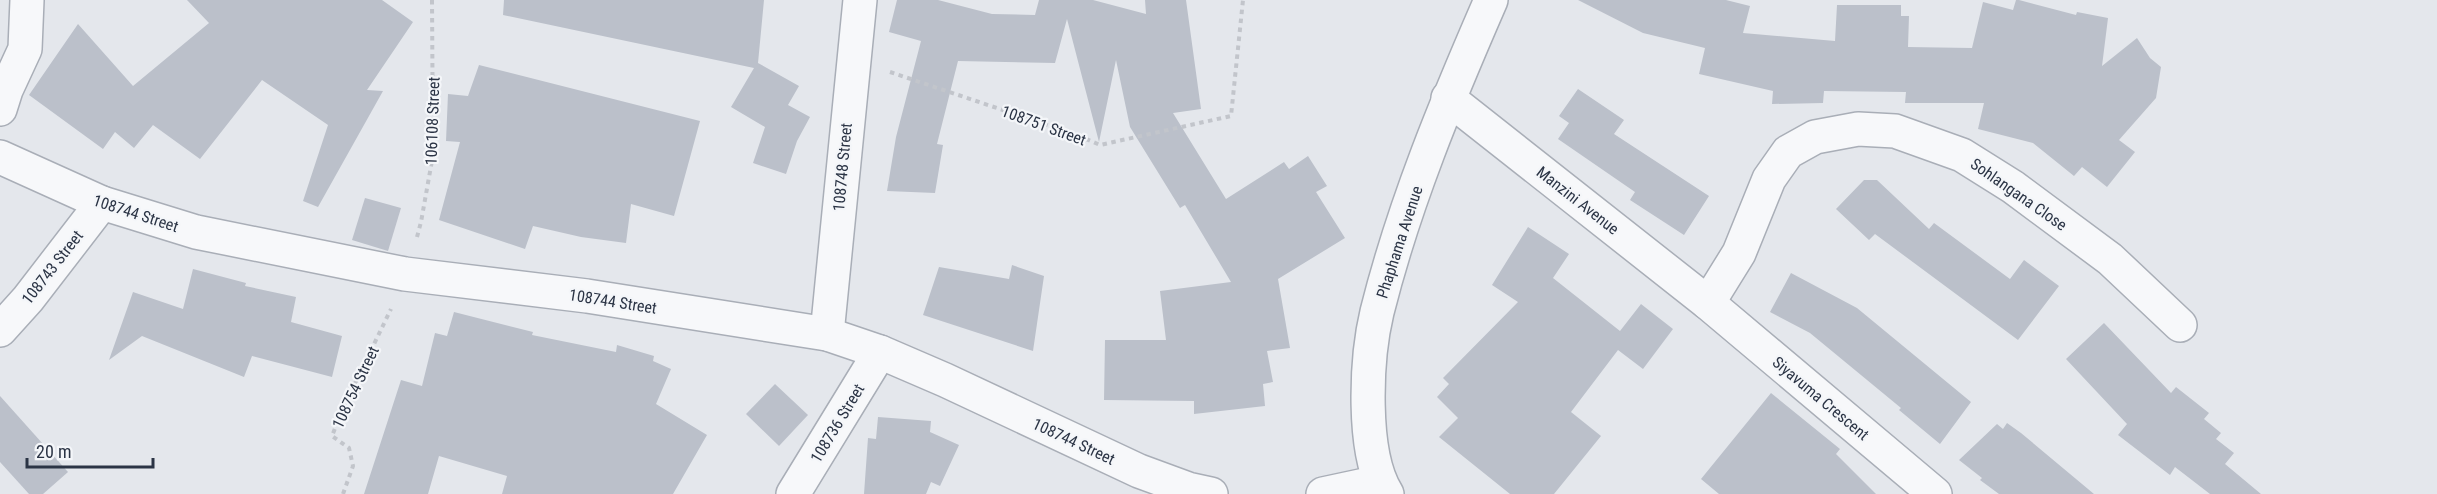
<svg xmlns="http://www.w3.org/2000/svg" width="2437" height="494" viewBox="0 0 2437 494" font-family="'Roboto Condensed',sans-serif">
<style>
.building{fill:#bbc0ca}
.lines{fill:none;stroke-linecap:round;stroke-linejoin:round}
.minor-casing{stroke:#a9aeb7;stroke-width:36}
.path{stroke:#c2c5cb;stroke-width:4;stroke-dasharray:4.5 4.5;stroke-linecap:butt}
.minor{stroke:#f7f8fa;stroke-width:33}
.labels{text-anchor:middle;stroke-width:4.5;stroke-linejoin:round;paint-order:stroke}
.street-label{font-size:16px;fill:#2b3445;stroke:#f4f6f9}
</style>
<rect width="100%" height="100%" fill="#e4e7ec"/>
<g class="building">
<polygon points="187,0 382,0 413,22 367,90 383,91 318,207 303,201 328,125 262,80 200,159 153,125 134,148 115,132 103,149 29,95 78,24 133,86 209,23"/>
<polygon points="504,0 764,0 758,63 799,86 788,105 810,117 797,141 786,174 753,163 765,127 731,107 754,68 503,15"/>
<polygon points="897,0 938,0 992,14 1035,15 1039,0 1093,0 1146,14 1145,0 1186,0 1201,109 1173,113 1226,199 1284,162 1289,169 1308,156 1327,186 1316,192 1345,238 1278,279 1290,348 1267,351 1273,382 1263,384 1265,406 1194,414 1194,401 1104,400 1105,340 1166,340 1160,291 1231,282 1185,205 1180,208 1130,127 1116,60 1099,142 1067,19 1055,63 958,61 937,144 943,145 935,193 887,191 896,137 921,41 889,32"/>
<polygon points="1578,0 1726,0 1750,6 1743,33 1835,41 1837,5 1901,5 1901,16 1909,16 1908,47 1972,48 1983,2 2013,10 2016,0 2019,0 2076,15 2077,12 2108,18 2102,66 2137,38 2150,58 2161,67 2156,98 2119,140 2135,152 2107,187 2082,167 2074,176 2033,143 1978,129 1984,103 1905,103 1906,92 1824,91 1823,103 1772,104 1773,91 1699,74 1705,48 1643,33"/>
<polygon points="479,65 700,121 674,216 631,204 626,243 581,237 533,226 525,249 439,220 460,142 446,141 448,94 468,96"/>
<polygon points="1578,89 1624,120 1614,134 1709,196 1684,235 1630,200 1635,192 1558,139 1569,123 1559,116"/>
<polygon points="1864,180 1877,180 1929,229 1934,223 2010,279 2024,260 2059,286 2018,340 1875,234 1869,240 1836,209"/>
<polygon points="365,198 401,208 388,251 352,240"/>
<polygon points="1528,227 1569,254 1553,278 1620,331 1641,304 1673,329 1643,369 1618,350 1571,412 1601,436 1554,494 1510,494 1439,437 1458,418 1437,397 1449,384 1443,378 1518,302 1492,285"/>
<polygon points="1012,265 1044,276 1033,351 923,315 939,267 1009,279"/>
<polygon points="193,269 246,283 245,286 296,297 291,322 342,336 332,377 252,356 244,377 142,336 109,360 133,292 183,309"/>
<polygon points="1791,273 1857,308 1971,402 1940,444 1899,410 1901,408 1810,333 1770,312"/>
<polygon points="454,312 533,332 532,335 616,352 617,345 654,356 653,361 671,369 656,404 707,435 673,494 502,494 507,476 439,456 428,494 364,494 401,380 422,386 435,333 447,336"/>
<polygon points="2104,323 2171,393 2176,387 2209,413 2204,419 2221,433 2216,439 2234,453 2225,464 2261,494 2210,494 2175,467 2170,475 2118,435 2127,424 2066,359"/>
<polygon points="775,384 808,415 779,446 746,414"/>
<polygon points="1771,393 1840,449 1836,454 1876,494 1719,494 1701,479"/>
<polygon points="0,396 68,472 43,494 29,494 0,462"/>
<polygon points="878,417 931,421 930,432 959,445 940,486 931,482 926,494 864,494 868,438 876,439"/>
<polygon points="2007,423 2021,433 2094,494 1999,494 1980,480 1982,478 1959,460 1997,424 2003,429"/>
</g>
<g class="lines">
<g class="minor-casing">
<g id="minor">
<polyline points="1448,98 1708,303 1935,494"/>
<polyline points="0,109 6,90 25,49 27,0"/>
<polyline points="0,157 102,203 196,232 405,274 587,296 827,334 880,352 945,380 1139,471 1188,489 1211,494"/>
<polyline points="1708,303 1739,253 1769,179 1788,152 1815,137 1858,129 1895,131 1962,155 2013,187 2110,259 2180,325"/>
<polyline points="0,330 28,299 102,203"/>
<polyline points="827,334 860,0"/>
<polyline points="793,494 880,352"/>
<polyline points="1323,494 1379,482"/>
<path d="M1387,494C1361,453 1366,358 1377,312C1404,204 1447,101 1491,0"/>
</g>
</g>
<g class="path">
<polyline points="890,72 1077,135 1100,145 1231,116 1243,0"/>
<polyline points="417,237 421,222 433,155 432,0"/>
<polyline points="343,494 353,466 349,448 332,436 343,408 391,309"/>
</g>
<use href="#minor" class="minor"/>
</g>
<g class="labels">
<g class="street-label">
<text transform="translate(432 121) rotate(-88)" y="6">106108 Street</text>
<text transform="translate(1044 125) rotate(20)" y="6">108751 Street</text>
<text transform="translate(842 167) rotate(-85)" y="6">108748 Street</text>
<text transform="translate(2019 194) rotate(35)" y="6">Sohlangana Close</text>
<text transform="translate(1578 200) rotate(38)" y="6">Manzini Avenue</text>
<text transform="translate(136 213) rotate(18)" y="6">108744 Street</text>
<text transform="translate(1399 242) rotate(-72)" y="6">Phaphama Avenue</text>
<text transform="translate(52 267) rotate(-52)" y="6">108743 Street</text>
<text transform="translate(613 301) rotate(9)" y="6">108744 Street</text>
<text transform="translate(355 387) rotate(-65)" y="6">108754 Street</text>
<text transform="translate(1821 398) rotate(40)" y="6">Siyavuma Crescent</text>
<text transform="translate(837 423) rotate(-59)" y="6">108736 Street</text>
<text transform="translate(1074 441) rotate(25)" y="6">108744 Street</text>
</g>
</g>
<path d="M27 458v9h126v-9" fill="none" stroke="#2b3445" stroke-width="3"/>
<text x="36" y="458" font-size="18" fill="#2b3445" stroke="#f4f6f9" stroke-width="4.5" paint-order="stroke">20 m</text>
</svg>
